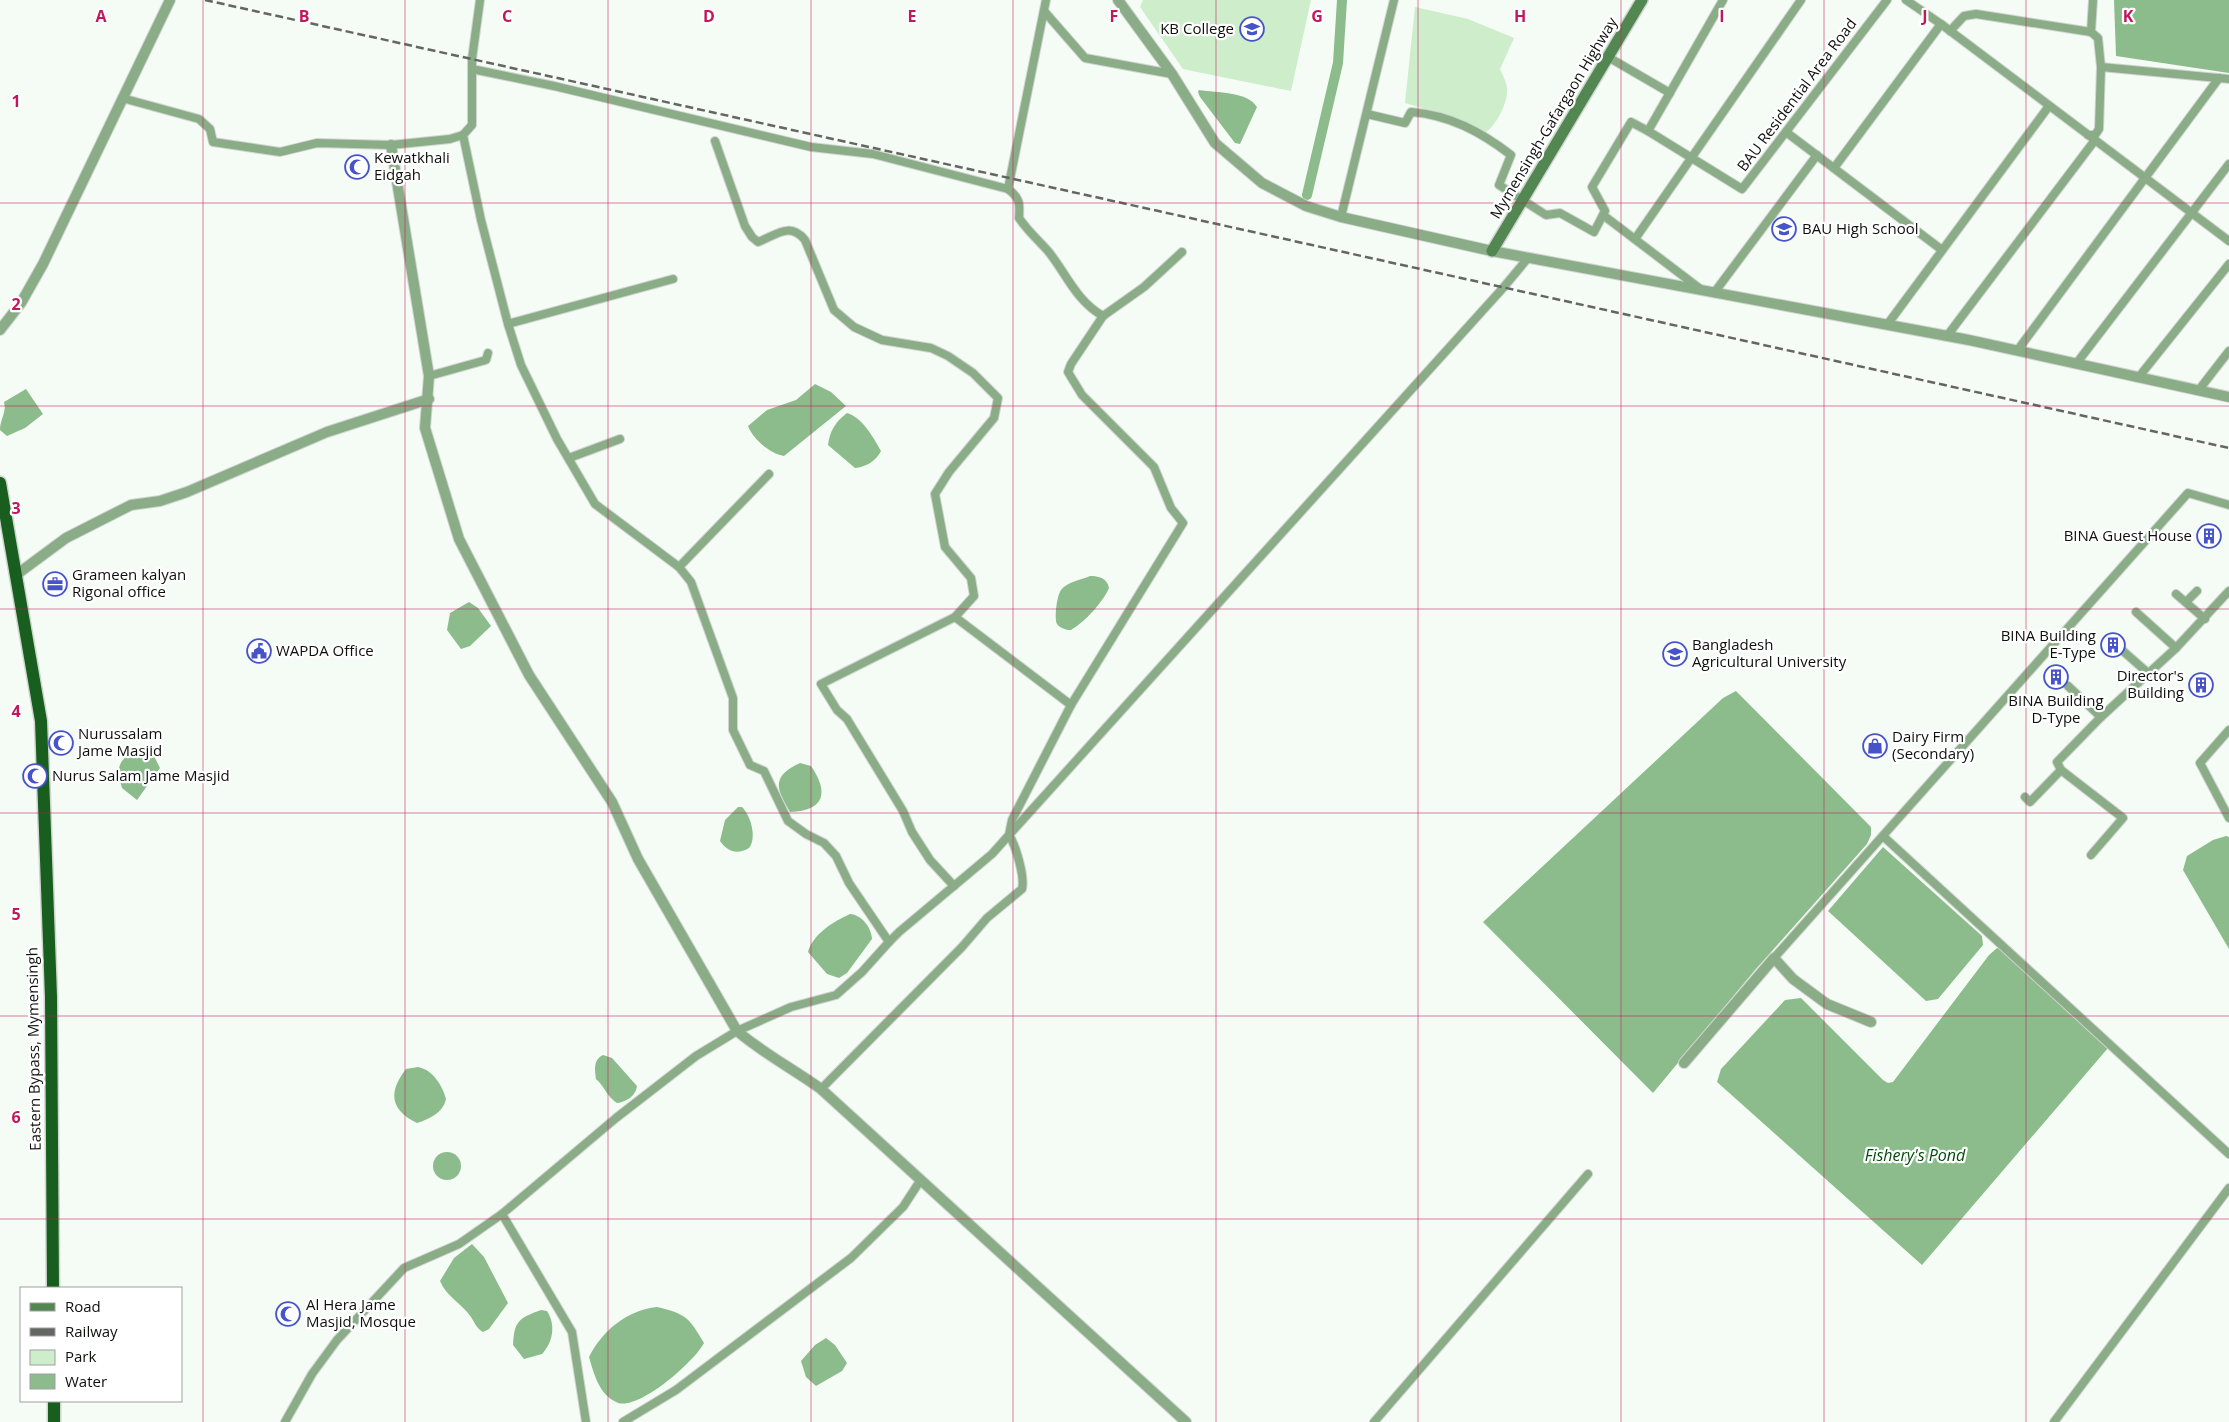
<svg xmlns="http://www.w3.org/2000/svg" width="2229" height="1422" viewBox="0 0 2229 1422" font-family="'Open Sans',sans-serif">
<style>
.green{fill:#cdedcb}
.water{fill:#8cbc8b}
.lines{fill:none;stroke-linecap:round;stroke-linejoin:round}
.canal{stroke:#8cbc8b;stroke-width:10}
.minor-casing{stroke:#d0d5d0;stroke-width:10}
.tertiary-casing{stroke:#d0d5d0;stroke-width:12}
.secondary-casing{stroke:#d0d5d0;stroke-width:14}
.trunk-casing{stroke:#d0d5d0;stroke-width:15}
.minor{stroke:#8aad88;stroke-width:8}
.tertiary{stroke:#8aad88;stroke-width:10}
.secondary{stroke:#528752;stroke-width:11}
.trunk{stroke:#185e1e;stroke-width:12}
.rail{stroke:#636763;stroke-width:2.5;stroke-dasharray:8 4;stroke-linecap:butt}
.grid{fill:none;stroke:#c2185b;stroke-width:1;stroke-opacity:0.55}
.labels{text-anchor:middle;stroke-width:4.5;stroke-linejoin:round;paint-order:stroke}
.poi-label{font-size:15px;fill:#0e100e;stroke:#fff;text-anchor:start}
.street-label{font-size:15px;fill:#0e100e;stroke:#fff}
.water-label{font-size:16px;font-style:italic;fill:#004a0a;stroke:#fff}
.grid-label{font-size:16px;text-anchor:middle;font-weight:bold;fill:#c2185b;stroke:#fff;stroke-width:4.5;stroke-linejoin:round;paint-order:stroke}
</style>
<rect width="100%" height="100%" fill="#f5fbf5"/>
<g class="green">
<polygon points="1143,0 1311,0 1291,91 1183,69 1140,7"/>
<path d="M1415,7L1468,19L1514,38L1500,69C1503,76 1508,85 1507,92C1507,104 1495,128 1484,133L1462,120L1405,103Z"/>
</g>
<g class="water">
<polygon points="2114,0 2229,0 2229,73 2116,56"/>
<path d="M1199,90C1217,93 1247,91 1257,107L1240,144L1235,143L1200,97L1198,92Z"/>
<path d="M815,384L831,392L846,406L784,456C770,454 753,439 748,426L767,410L796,400Z"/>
<path d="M26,389L43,414L25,428L7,436L0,430C0,419 7,412 4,402Z"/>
<path d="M847,413C863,418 873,437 881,451C876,461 866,467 855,468L828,445C830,431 835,422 847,413Z"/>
<path d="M1090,576C1099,576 1107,578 1109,588C1103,602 1085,622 1071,630C1066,630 1060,628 1057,624C1054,618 1057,595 1061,590C1067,582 1081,580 1090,576Z"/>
<polygon points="469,602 478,608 491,626 470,646 461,649 447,630 450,613"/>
<polygon points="1736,691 1871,827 1871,835 1867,844 1755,970 1653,1093 1483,922 1723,698"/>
<path d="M139,748C152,749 155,758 160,768L137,800L122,788C115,765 119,760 139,748Z"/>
<path d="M800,763L811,766C829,792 825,811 790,812C776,789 771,776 800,763Z"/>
<path d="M738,807H742C751,816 757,838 749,848C737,855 728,852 720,841L725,820Z"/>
<polygon points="2226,836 2229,837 2229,949 2183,870 2187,856 2213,840"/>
<polygon points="1883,847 1982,936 1983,945 1938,999 1926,1001 1828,911"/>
<path d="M850,914C862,915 871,927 872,939L847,973L839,978L827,974L808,952C812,935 834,921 850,914Z"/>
<polygon points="1997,948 2003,949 2108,1048 1922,1265 1717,1082 1721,1069 1785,1000 1801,998 1883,1080 1888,1083 1893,1082 1989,955"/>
<path d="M603,1055L612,1058L637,1086C636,1096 626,1102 617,1103C607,1097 605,1087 596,1079C595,1069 593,1060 603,1055Z"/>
<path d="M418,1067C433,1070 442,1085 446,1099C443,1113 429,1119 417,1123C390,1110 388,1092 406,1069Z"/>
<circle cx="447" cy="1166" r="14"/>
<path d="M472,1244L484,1257L508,1303L489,1329L483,1332C476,1328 475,1323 471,1317C462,1304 446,1296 440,1281L454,1258Z"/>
<path d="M657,1307C687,1314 689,1318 704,1343C695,1361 637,1413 616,1402C599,1394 594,1374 589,1357C602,1331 627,1310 657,1307Z"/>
<path d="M541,1310L547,1311C556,1325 553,1342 542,1354L524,1359L513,1345C514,1321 519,1318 541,1310Z"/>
<polygon points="826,1338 835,1345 847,1363 842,1371 816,1386 806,1377 801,1361 815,1345"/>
</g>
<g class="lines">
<polyline class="canal" points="1307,195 1338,63 1342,0"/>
<g class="minor-casing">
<g id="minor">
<polyline points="1723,0 1648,131 1742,189 1887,0"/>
<polyline points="1906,0 1941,24 2229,241"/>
<polyline points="1044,11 1085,58 1172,74"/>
<polyline points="1950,31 1964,16 1976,14 2091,32 2098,38 2101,67 2099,129 2095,135 2088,135"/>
<polyline points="2091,32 2093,0"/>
<polyline points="1608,57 1670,93"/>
<polyline points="2101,67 2229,79"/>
<polyline points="122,98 199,119 210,129 213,142 280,152 317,143 391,145 450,139 463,135 472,125 472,59 480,0"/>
<path d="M1367,114L1405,123L1411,112C1450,115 1481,132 1511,155L1499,185L1546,215L1560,213L1594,232L1605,211L1592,187L1631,122L1648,131"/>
<polyline points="1786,132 1942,250"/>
<path d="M463,135L481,220L508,324L521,365L557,439L595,504L679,567L691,582L733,698V730L750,765L764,771L788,821L806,834L824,843L836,856L849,883L889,942L899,932L992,854L1009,835L1012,820L1071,705L1183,523L1171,508L1154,467L1082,395L1068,372L1071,364L1103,316C1076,301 1066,273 1048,251C1038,240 1027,230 1019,218C1020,203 1020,198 1008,189L873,154L811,147L554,86L472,69"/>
<path d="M715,141L745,226L752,237L758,242C778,234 790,222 805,240L834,310L854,327L882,340L931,348L948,356L973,373L998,398L994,418L949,472L935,494L945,547L971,578L974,596L955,617L1071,705"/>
<polyline points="1834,168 1941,24"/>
<polyline points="1008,189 1046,0"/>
<polyline points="1603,215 1699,288"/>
<polyline points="1341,217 1394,0"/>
<polyline points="1635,239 1801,0"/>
<polyline points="1714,293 1817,155"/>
<polyline points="1103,316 1144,287 1182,252"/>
<polyline points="508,324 673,279"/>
<polyline points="1887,325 2049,106"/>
<polyline points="1947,336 2095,140"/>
<polyline points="2017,351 2219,78"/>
<polyline points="2076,364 2229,164"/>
<polyline points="429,376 486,360 488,353"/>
<polyline points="2138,378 2229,264"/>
<polyline points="2198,391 2229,351"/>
<polyline points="569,458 620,439"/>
<polyline points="679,567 769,474"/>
<polyline points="2176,594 2205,619"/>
<polyline points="2186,602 2197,591"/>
<polyline points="2136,612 2176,648"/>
<polyline points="2123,651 2148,673"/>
<polyline points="2068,686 2101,717"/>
<polyline points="2229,730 2200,763 2229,818"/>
<polyline points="2025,797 2030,802 2061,770"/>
<polyline points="1884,837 2229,1154"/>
<polyline points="2091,855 2123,818 2061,770 2057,762 2101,717 2176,648 2229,591"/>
<polyline points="954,886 930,860 912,832 903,811 847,719 837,710 821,684 955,617"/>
<polyline points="1774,958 2188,493 2229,505"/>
<path d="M821,1089L962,947L987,918L1022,889C1025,877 1016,846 1009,835L1503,288L1528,258"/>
<polyline points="502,1214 572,1332 586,1422"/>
<polyline points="285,1422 312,1374 337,1340 404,1268 459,1244 502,1214 616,1118 696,1056 737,1031 791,1007 836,995 862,972 889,942"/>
<polyline points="623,1422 676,1390 851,1258 903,1207 920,1181"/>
<polyline points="1374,1422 1588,1174"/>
<polyline points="2054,1422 2229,1188"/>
</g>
</g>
<g class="tertiary-casing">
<g id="tertiary">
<polyline points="1118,0 1172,74 1215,143 1262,183 1306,206 1341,217 1492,251 1969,340 2229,397"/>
<path d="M391,145L429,376L425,428L459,539L529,675L612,802L638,859L737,1031C763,1053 793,1069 821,1089L1186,1422"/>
<polyline points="0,330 21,303 43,264 170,0"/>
<polyline points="16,575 66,538 131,505 160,501 187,492 327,432 429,399"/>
<polyline points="1684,1063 1774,958 1793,979 1827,1004 1871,1022"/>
</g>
</g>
<g class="secondary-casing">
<polyline id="secondary" points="1492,251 1642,0"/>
</g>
<g class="trunk-casing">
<g id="trunk">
<polyline points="0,483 41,721 51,997 53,1288"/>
<polyline points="54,1401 54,1422"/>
</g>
</g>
<use href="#minor" class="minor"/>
<use href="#tertiary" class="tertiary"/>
<use href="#secondary" class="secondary"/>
<use href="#trunk" class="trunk"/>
<polyline class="rail" points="205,0 2229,448"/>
</g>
<path class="grid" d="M203,0V1422M405,0V1422M608,0V1422M811,0V1422M1013,0V1422M1216,0V1422M1418,0V1422M1621,0V1422M1824,0V1422M2026,0V1422M0,203H2229M0,406H2229M0,609H2229M0,813H2229M0,1016H2229M0,1219H2229"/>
<defs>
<g id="university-ring" transform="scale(1.25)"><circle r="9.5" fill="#fff" stroke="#4754c9" stroke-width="1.5"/><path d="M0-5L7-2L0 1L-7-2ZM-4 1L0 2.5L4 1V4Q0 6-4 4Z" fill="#4754c9"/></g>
<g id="mosque-ring" transform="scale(1.25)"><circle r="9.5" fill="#fff" stroke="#4754c9" stroke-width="1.5"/><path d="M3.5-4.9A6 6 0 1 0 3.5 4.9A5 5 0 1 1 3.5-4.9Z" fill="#4754c9"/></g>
<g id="school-ring" transform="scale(1.25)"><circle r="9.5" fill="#fff" stroke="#4754c9" stroke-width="1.5"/><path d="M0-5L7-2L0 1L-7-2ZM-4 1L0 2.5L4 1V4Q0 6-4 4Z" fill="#4754c9"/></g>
<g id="building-ring" transform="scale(1.25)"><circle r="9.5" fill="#fff" stroke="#4754c9" stroke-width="1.5"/><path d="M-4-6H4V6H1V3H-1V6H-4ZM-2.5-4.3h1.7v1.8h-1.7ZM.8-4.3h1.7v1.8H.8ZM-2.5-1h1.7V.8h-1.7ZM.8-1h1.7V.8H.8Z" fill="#4754c9"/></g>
<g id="office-ring" transform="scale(1.25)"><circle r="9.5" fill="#fff" stroke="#4754c9" stroke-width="1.5"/><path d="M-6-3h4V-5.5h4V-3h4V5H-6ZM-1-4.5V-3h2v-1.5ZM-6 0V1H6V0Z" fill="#4754c9"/></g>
<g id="civic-ring" transform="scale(1.25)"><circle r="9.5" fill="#fff" stroke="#4754c9" stroke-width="1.5"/><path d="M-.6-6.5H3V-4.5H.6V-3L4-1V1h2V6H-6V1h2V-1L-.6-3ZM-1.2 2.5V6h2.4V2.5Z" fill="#4754c9"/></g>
<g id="shop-ring" transform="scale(1.25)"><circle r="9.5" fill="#fff" stroke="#4754c9" stroke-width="1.5"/><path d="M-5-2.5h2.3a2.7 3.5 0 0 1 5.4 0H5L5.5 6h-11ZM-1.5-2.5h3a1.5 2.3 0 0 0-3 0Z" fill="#4754c9"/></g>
</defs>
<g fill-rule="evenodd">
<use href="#university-ring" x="1252" y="29"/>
<use href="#mosque-ring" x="357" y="167"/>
<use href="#school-ring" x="1784" y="229"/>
<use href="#building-ring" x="2209" y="536"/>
<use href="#office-ring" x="55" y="584"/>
<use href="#building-ring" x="2113" y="645"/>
<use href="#civic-ring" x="259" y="651"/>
<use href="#university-ring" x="1675" y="654"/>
<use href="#building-ring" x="2056" y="677"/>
<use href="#building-ring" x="2201" y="685"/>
<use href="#mosque-ring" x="61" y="743"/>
<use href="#shop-ring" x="1875" y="746"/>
<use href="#mosque-ring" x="35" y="776"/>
<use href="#mosque-ring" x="288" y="1314"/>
</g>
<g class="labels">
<g class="poi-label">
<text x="1234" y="34" text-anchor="end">KB College</text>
<text x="374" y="163">Kewatkhali<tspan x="374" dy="17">Eidgah</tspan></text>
<text x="1802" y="234">BAU High School</text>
<text x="2192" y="541" text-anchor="end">BINA Guest House</text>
<text x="72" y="580">Grameen kalyan<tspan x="72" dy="17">Rigonal office</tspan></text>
<text x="2096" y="641" text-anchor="end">BINA Building<tspan x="2096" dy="17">E-Type</tspan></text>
<text x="1692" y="650">Bangladesh<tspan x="1692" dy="17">Agricultural University</tspan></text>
<text x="276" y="656">WAPDA Office</text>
<text x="2184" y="681" text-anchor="end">Director's<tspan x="2184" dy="17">Building</tspan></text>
<text x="2056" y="706" text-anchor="middle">BINA Building<tspan x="2056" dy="17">D-Type</tspan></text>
<text x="78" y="739">Nurussalam<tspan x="78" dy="17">Jame Masjid</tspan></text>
<text x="1892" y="742">Dairy Firm<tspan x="1892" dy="17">(Secondary)</tspan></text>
<text x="52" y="781">Nurus Salam Jame Masjid</text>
<text x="306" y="1310">Al Hera Jame<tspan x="306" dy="17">Masjid, Mosque</tspan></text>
</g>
<g class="street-label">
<text transform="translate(1797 95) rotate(-53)" y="5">BAU Residential Area Road</text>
<text transform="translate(1554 118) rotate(-59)" y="5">Mymensingh-Gafargaon Highway</text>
<text transform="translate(34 1049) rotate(-91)" y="5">Eastern Bypass, Mymensingh</text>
</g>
<g class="water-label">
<text x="1915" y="1161">Fishery's Pond</text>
</g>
</g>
<g class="grid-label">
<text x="101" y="22">A</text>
<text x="304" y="22">B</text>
<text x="507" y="22">C</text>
<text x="709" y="22">D</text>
<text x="912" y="22">E</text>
<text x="1114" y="22">F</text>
<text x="1317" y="22">G</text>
<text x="1520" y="22">H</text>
<text x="1722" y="22">I</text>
<text x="1925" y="22">J</text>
<text x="2128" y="22">K</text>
<text x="16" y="107">1</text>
<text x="16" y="310">2</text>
<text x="16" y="514">3</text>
<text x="16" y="717">4</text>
<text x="16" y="920">5</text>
<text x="16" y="1123">6</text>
</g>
<rect x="20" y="1287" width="162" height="115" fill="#ffffff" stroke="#9f9f9f"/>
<rect x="30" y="1303" width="25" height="8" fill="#528752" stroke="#9f9f9f"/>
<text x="65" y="1312" font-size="15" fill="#0e100e">Road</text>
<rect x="30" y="1328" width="25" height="8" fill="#636763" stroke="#9f9f9f"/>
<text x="65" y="1337" font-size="15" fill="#0e100e">Railway</text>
<rect x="30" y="1350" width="25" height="15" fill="#cdedcb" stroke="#9f9f9f"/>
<text x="65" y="1362" font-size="15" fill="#0e100e">Park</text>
<rect x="30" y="1374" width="25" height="15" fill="#8cbc8b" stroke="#9f9f9f"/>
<text x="65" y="1387" font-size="15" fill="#0e100e">Water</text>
</svg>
